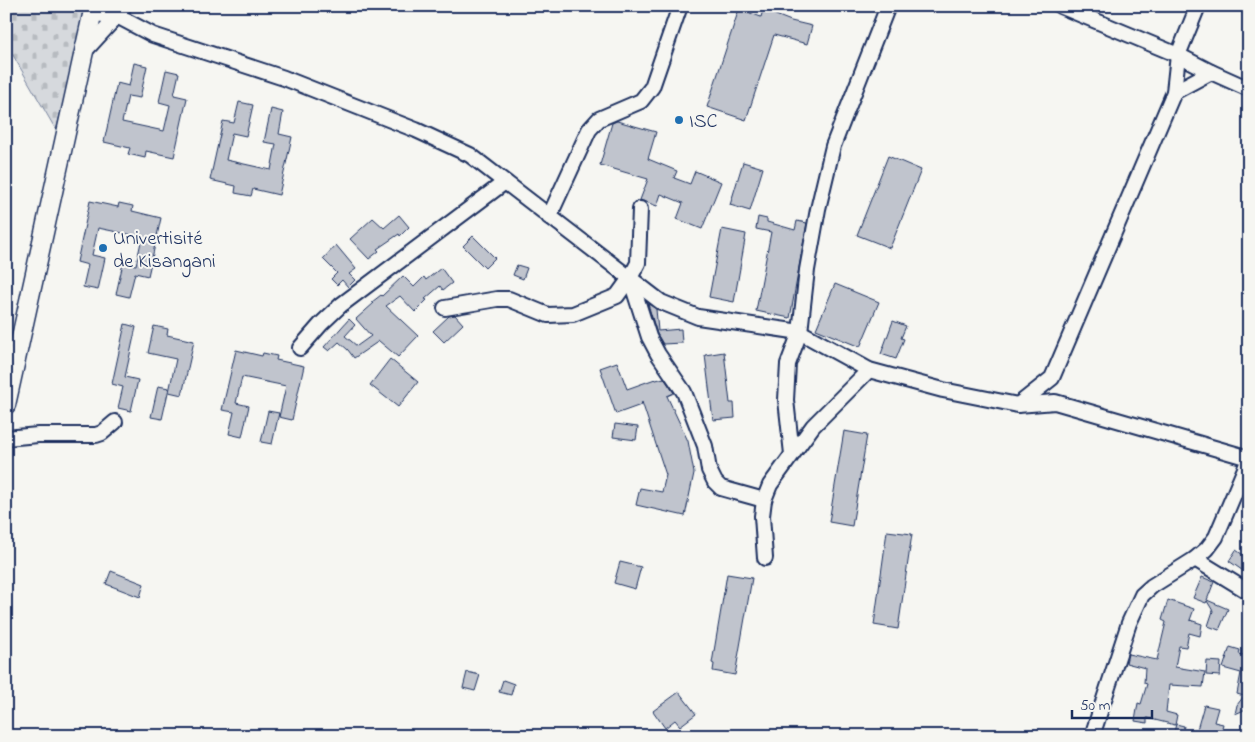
<svg xmlns="http://www.w3.org/2000/svg" width="1255" height="742" viewBox="0 0 1255 742" font-family="'Indie Flower',sans-serif">
<style>
.cemetery{fill:url(#cemetery-stones);stroke:#78849e}
.building{fill:#c0c4cd;stroke:#1b2f5e}
.lines{fill:none;stroke-linecap:round;stroke-linejoin:round}
.minor-casing{stroke:#1b2f5e;stroke-width:18}
.major-casing{stroke:#1b2f5e;stroke-width:21}
.minor{stroke:#f6f6f2;stroke-width:14}
.major{stroke:#f6f6f2;stroke-width:18}
.poi-dot{fill:#1f6fb2;stroke:#f6f6f2;stroke-width:2}
.labels{text-anchor:middle;stroke-width:4;stroke-linejoin:round;paint-order:stroke}
.poi-label{font-size:20px;fill:#1b2f5e;stroke:#f6f6f2;text-anchor:start}
</style>
<defs>
<pattern id="cemetery-stones" width="16" height="16" patternUnits="userSpaceOnUse" patternTransform="scale(1.25)"><rect width="16" height="16" fill="#d6d9dd"/><path d="M2 7V4a2 2 0 0 1 4 0v3zM10 15v-3a2 2 0 0 1 4 0v3z" fill="#b7bbc0"/></pattern>
</defs>
<rect width="100%" height="100%" fill="#f6f6f2"/>
<filter id="ink" filterUnits="userSpaceOnUse"><feTurbulence type="fractalNoise" baseFrequency=".02" numOctaves="2"/><feDisplacementMap in="SourceGraphic" scale="10" xChannelSelector="R" yChannelSelector="G"/><feConvolveMatrix kernelMatrix="1 2 1 2 8 2 1 2 1" color-interpolation-filters="sRGB"/></filter>
<g filter="url(#ink)">
<polygon class="cemetery" points="7,6 89,6 56,130 6,43"/>
<g class="building">
<polygon points="739,9 761,17 763,10 791,21 812,26 807,44 774,35 746,120 707,107"/>
<polygon points="134,63 147,66 140,98 128,96 122,122 164,131 170,105 159,102 166,70 179,73 174,95 187,98 174,157 146,151 145,158 128,154 130,148 104,142 117,83 129,86"/>
<polygon points="239,102 253,105 246,136 232,133 226,160 271,170 276,144 264,142 271,109 283,112 279,134 292,137 279,195 253,189 251,196 235,193 236,186 210,180 223,121 234,123"/>
<polygon points="617,121 656,132 648,159 677,171 674,178 690,184 695,171 721,182 702,229 677,219 683,203 661,194 657,206 640,200 648,179 600,165 612,123"/>
<polygon points="888,156 921,170 890,248 857,235"/>
<polygon points="743,162 763,168 750,211 730,205"/>
<polygon points="90,201 118,207 119,203 133,206 132,211 161,218 148,276 135,273 129,297 116,294 123,263 136,265 142,237 98,228 92,255 105,258 98,290 83,287 88,265 77,262"/>
<polygon points="399,215 409,227 400,236 399,234 377,249 379,251 369,259 350,239 373,218 384,228"/>
<polygon points="758,217 767,219 767,222 795,230 797,221 807,223 790,318 756,311 771,232 756,229"/>
<polygon points="722,229 746,234 734,302 709,297"/>
<polygon points="473,236 495,258 485,268 463,246"/>
<polygon points="336,245 356,269 349,274 355,280 348,287 342,280 337,285 331,279 337,273 323,259"/>
<polygon points="517,265 527,268 523,279 513,275"/>
<polygon points="441,268 452,283 443,290 440,286 425,299 427,300 415,312 400,296 386,306 418,336 398,357 379,341 354,358 348,350 339,342 329,351 324,347 349,319 355,325 345,336 357,346 371,336 356,319 374,303 372,302 381,295 382,296 403,276 414,287 424,277 426,280"/>
<polygon points="835,284 879,302 860,347 816,329"/>
<polygon points="648,304 656,309 658,331 681,329 682,343 663,344 657,334"/>
<polygon points="455,315 463,324 444,342 433,331 449,316"/>
<polygon points="893,321 906,326 901,338 904,339 896,359 881,354"/>
<polygon points="125,324 136,327 125,377 138,380 131,411 118,408 123,387 112,384"/>
<polygon points="154,326 168,329 167,335 194,341 182,395 169,392 176,359 148,353"/>
<polygon points="236,350 262,356 263,353 277,356 276,360 304,366 292,420 279,417 286,386 242,377 236,403 249,406 242,437 229,434 234,412 222,410"/>
<polygon points="724,352 730,403 734,403 735,418 713,420 705,355"/>
<polygon points="390,359 418,382 398,407 370,385"/>
<polygon points="617,362 627,389 655,379 656,380 664,378 674,393 667,396 688,441 694,473 685,516 636,505 640,488 662,492 666,475 642,402 641,405 616,414 600,368"/>
<polygon points="158,386 169,388 162,419 151,417"/>
<polygon points="268,411 279,413 272,444 261,442"/>
<polygon points="615,424 638,427 636,440 613,437"/>
<polygon points="844,431 867,435 852,526 829,522"/>
<polygon points="887,531 912,534 898,629 874,625"/>
<polygon points="1236,550 1249,559 1249,575 1229,561"/>
<polygon points="620,562 641,567 635,589 614,583"/>
<polygon points="111,571 144,584 140,597 106,584"/>
<polygon points="727,574 752,578 735,675 713,671 714,664 712,663"/>
<polygon points="1202,577 1214,582 1207,600 1228,609 1219,630 1208,626 1213,611 1207,601 1206,603 1193,598"/>
<polygon points="1168,600 1194,609 1190,620 1202,624 1200,636 1189,633 1186,647 1179,646 1175,667 1205,672 1203,687 1169,685 1166,712 1177,715 1175,725 1147,718 1147,723 1135,721 1138,703 1141,704 1147,684 1144,683 1145,668 1126,663 1128,654 1157,660 1166,622 1162,620"/>
<polygon points="1230,647 1240,650 1239,654 1249,656 1249,708 1235,714 1237,705 1244,696 1237,694 1241,673 1223,668"/>
<polygon points="1207,661 1221,662 1220,676 1206,675"/>
<polygon points="467,672 480,675 475,691 463,688"/>
<polygon points="503,680 514,684 511,695 499,692"/>
<polygon points="679,692 696,714 680,726 675,720 665,728 653,711"/>
<polygon points="1204,705 1218,708 1214,722 1223,724 1220,736 1204,736 1196,733"/>
<polygon points="1176,724 1184,726 1182,736 1173,736"/>
</g>
<g class="lines">
<g class="minor-casing">
<g id="minor">
<polyline points="1060,6 1178,55 1211,72 1249,89"/>
<polyline points="92,14 117,16 153,35 284,78 416,130 470,155 661,302 698,317 800,332 869,370 943,390 1018,405 1055,402 1249,458"/>
<polyline points="85,51 117,16 124,6"/>
<polyline points="1174,92 1211,72"/>
<polyline points="549,217 589,130 599,119 641,101 652,87 680,6"/>
<polyline points="630,278 649,337 658,354 684,392 705,446 709,470 715,482 721,488 764,500"/>
<polyline points="445,308 497,299 509,299 548,315 573,314 617,296 630,278 638,263 640,209"/>
<polyline points="300,348 321,324 341,305 505,182"/>
<polyline points="1018,405 1052,378 1174,92 1178,55 1198,6"/>
<polyline points="6,438 38,435 96,435 102,433 115,422"/>
<polyline points="792,454 786,400 788,364 800,332 807,270 818,209 833,146 888,6"/>
<polyline points="765,558 762,516 764,500 770,485 813,426 869,370"/>
<polyline points="1195,559 1249,592"/>
<polyline points="1092,736 1129,623 1142,595 1152,586 1195,559 1207,549 1216,537 1249,459"/>
</g>
</g>
<g class="major-casing">
<polyline id="major" points="6,405 94,6"/>
</g>
<use href="#minor" class="minor"/>
<use href="#major" class="major"/>
</g>
</g>
<g class="poi-dot">
<circle cx="679" cy="120" r="5"/>
<circle cx="103" cy="248" r="5"/>
</g>
<g class="labels">
<g class="poi-label">
<text x="689" y="127">ISC</text>
<text x="113" y="244">Univertisité<tspan x="113" dy="23">de Kisangani</tspan></text>
</g>
</g>
<rect width="1255" height="742" fill="none" stroke="#f6f6f2" stroke-width="25"/>
<rect x="12" y="12" width="1230" height="717" fill="none" stroke="#1b2f5e" stroke-width="2" filter="url(#ink)"/>
<path d="M1072 710v8h80v-8" fill="none" stroke="#1b2f5e" stroke-width="2.5"/>
<text x="1080" y="710" font-size="15" fill="#1b2f5e" stroke="#f6f6f2" stroke-width="4" paint-order="stroke">50 m</text>
</svg>
